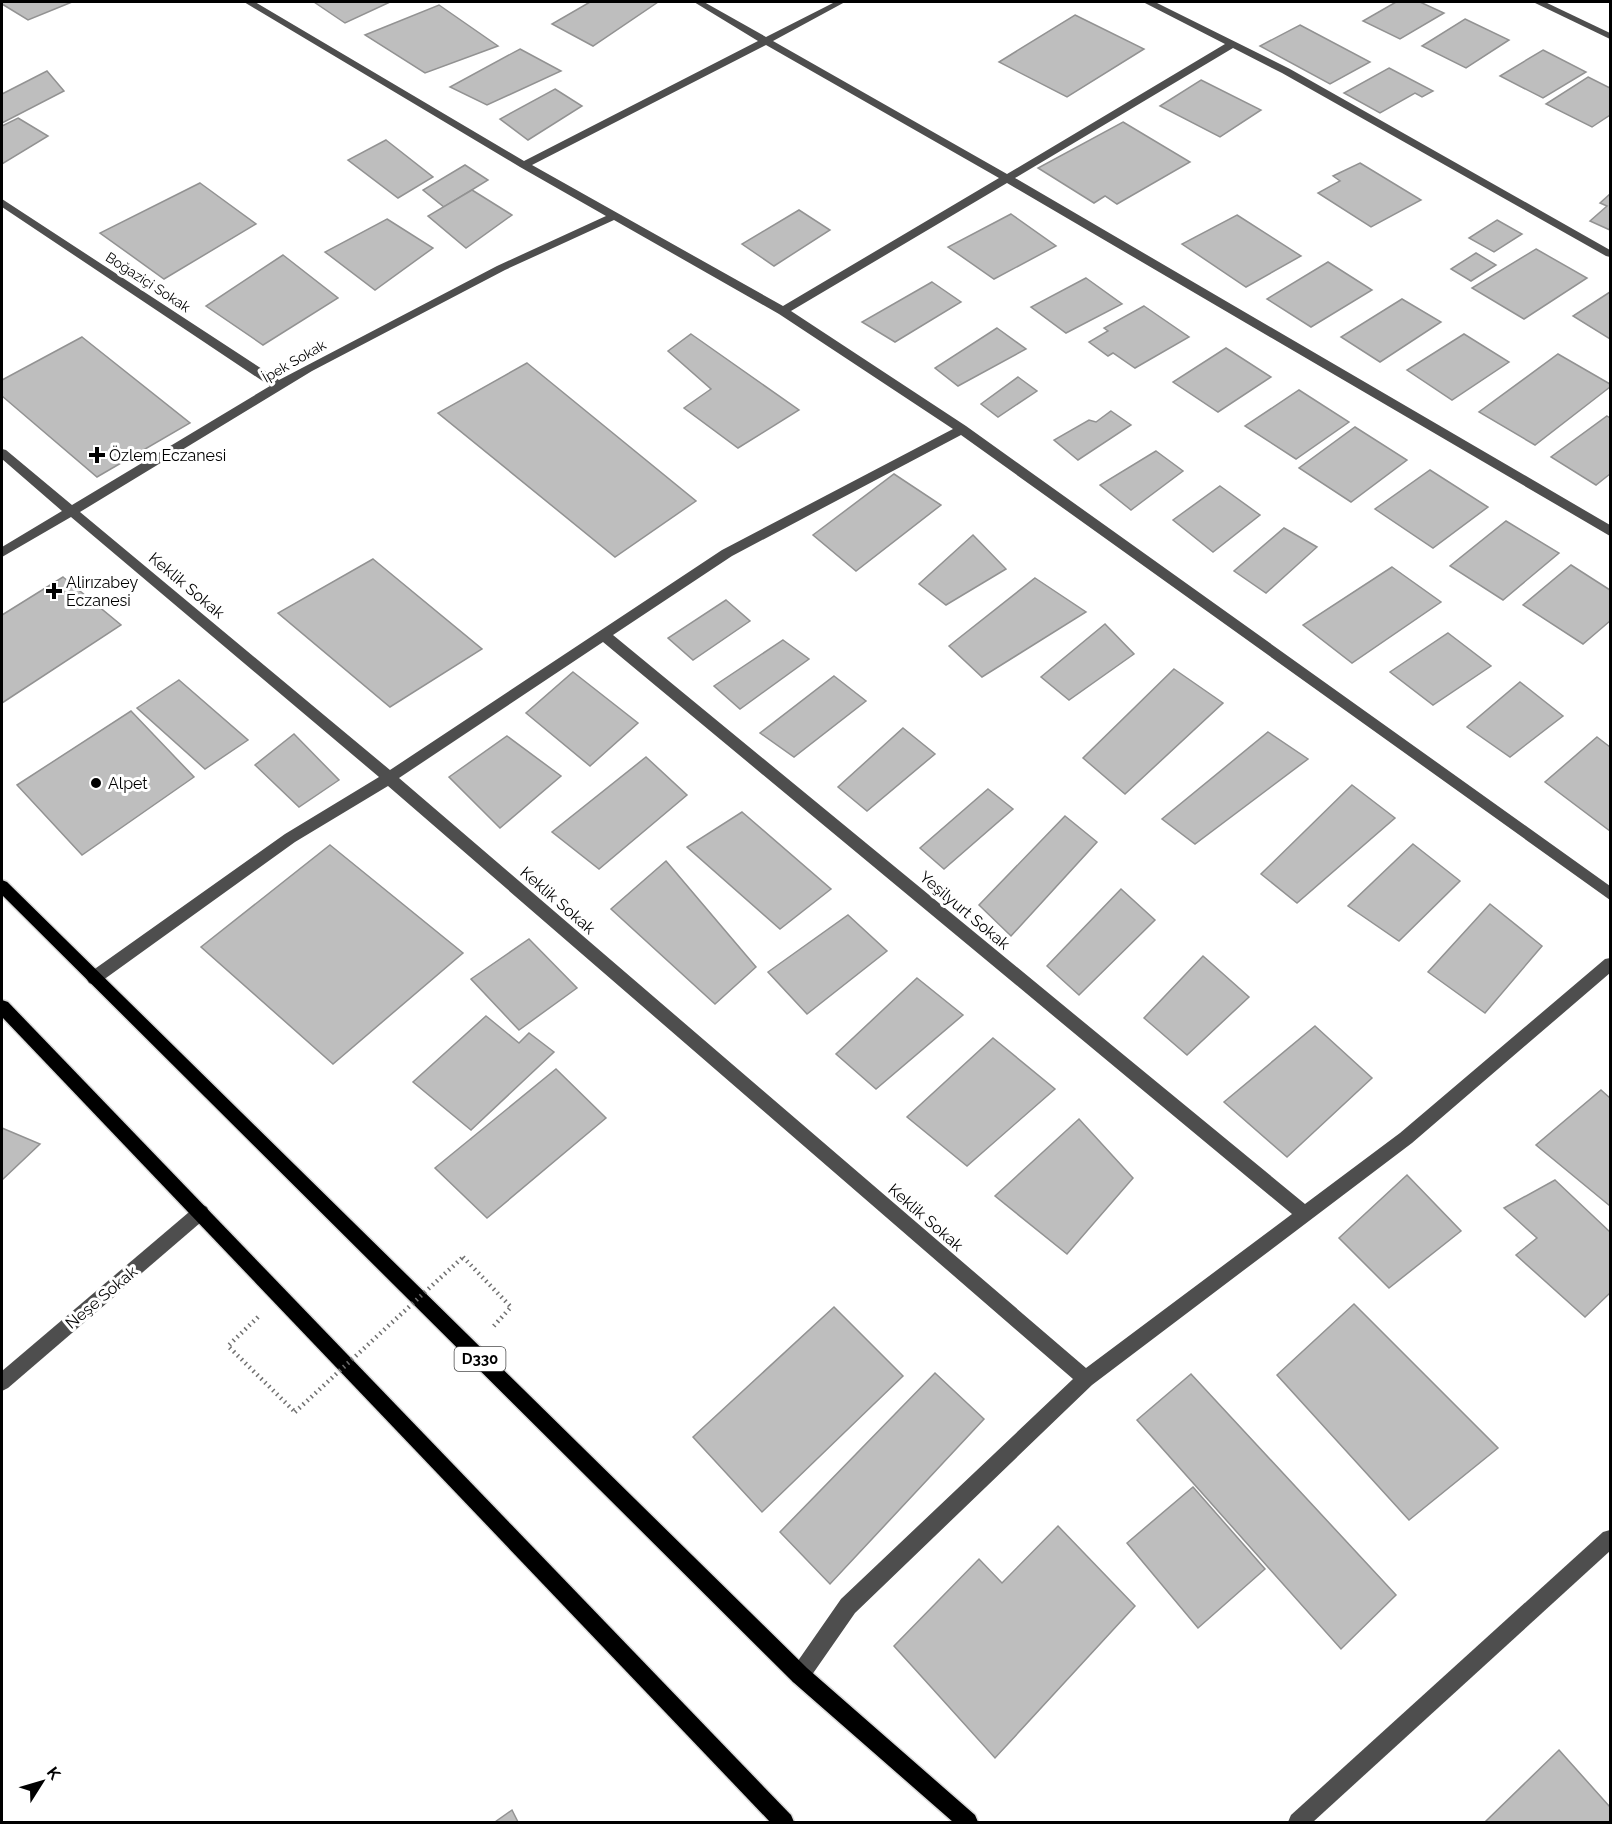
<svg xmlns="http://www.w3.org/2000/svg" width="1612" height="1824" viewBox="0 0 1612 1824" font-family="Raleway,sans-serif">
<style>
.building{fill:#bebebe;stroke:#929292;stroke-width:1.5}
.lines{fill:none;stroke-linecap:round;stroke-linejoin:round}
.major-casing{stroke:#dbdbdb;stroke-width:3}
.path{stroke:#707070;stroke-width:4.5;stroke-dasharray:1.5 4;stroke-linecap:butt}
.minor{fill:#4e4e4e;fill-rule:evenodd}
.major{fill:#000;fill-rule:evenodd}
.path-bridge{stroke:#707070;stroke-width:4.5;stroke-dasharray:1.5 4;stroke-linecap:butt}
.poi-dot{fill:#000;stroke:#fff;stroke-width:2}
.labels{text-anchor:middle;stroke-width:6;stroke-linejoin:round;paint-order:stroke}
.far-street-label{font-size:14px;fill:#000;stroke:#fff}
.shield{fill:#fff;stroke:#4c4c4c;stroke-width:1.5}
.shield-label{font-size:15px;font-weight:bold;fill:#000}
.poi-label{font-size:16px;fill:#000;stroke:#fff;text-anchor:start}
.street-label{font-size:16px;fill:#000;stroke:#fff}
</style>
<rect width="100%" height="100%" fill="#fff"/>
<g class="building">
<polygon points="2,2 72,2 28,20 2,4"/>
<polygon points="314,2 390,2 345,23"/>
<polygon points="590,2 658,2 593,46 552,24"/>
<polygon points="1396,2 1420,2 1444,13 1400,39 1363,21"/>
<polygon points="439,5 498,46 425,73 365,35"/>
<polygon points="1075,15 1144,49 1067,97 999,62"/>
<polygon points="1465,19 1509,40 1466,68 1422,46"/>
<polygon points="1300,25 1370,62 1330,84 1260,46"/>
<polygon points="520,49 561,71 487,105 450,87"/>
<polygon points="1543,50 1586,72 1543,98 1500,76"/>
<polygon points="1389,68 1433,91 1422,97 1415,93 1380,113 1344,93"/>
<polygon points="47,71 64,91 2,123 2,94"/>
<polygon points="1588,77 1610,88 1610,115 1592,127 1546,104"/>
<polygon points="1201,80 1261,110 1220,137 1160,106"/>
<polygon points="555,89 582,106 528,140 500,119"/>
<polygon points="18,118 48,136 2,164 2,126"/>
<polygon points="1123,122 1190,162 1117,204 1105,196 1094,203 1038,168"/>
<polygon points="386,140 433,177 398,198 348,160"/>
<polygon points="1360,163 1421,200 1371,227 1318,193 1340,181 1333,176"/>
<polygon points="465,165 488,180 444,207 423,190"/>
<polygon points="200,183 256,224 164,279 100,233"/>
<polygon points="472,190 512,215 466,248 428,216"/>
<polygon points="1610,194 1610,230 1590,221 1607,206 1600,203"/>
<polygon points="799,210 830,230 774,266 742,244"/>
<polygon points="1011,214 1056,246 994,279 948,247"/>
<polygon points="1237,215 1301,256 1246,287 1182,244"/>
<polygon points="387,219 433,248 375,290 325,252"/>
<polygon points="1497,220 1522,234 1494,252 1469,238"/>
<polygon points="1536,249 1587,278 1524,319 1472,288"/>
<polygon points="1476,253 1496,265 1471,281 1451,269"/>
<polygon points="283,255 338,298 263,345 206,306"/>
<polygon points="1328,262 1372,290 1311,327 1267,299"/>
<polygon points="1086,278 1122,304 1066,333 1031,307"/>
<polygon points="932,282 961,302 895,342 862,322"/>
<polygon points="1610,292 1610,339 1573,316"/>
<polygon points="1402,299 1441,322 1380,362 1341,337"/>
<polygon points="1144,306 1189,337 1135,368 1113,353 1108,356 1089,342 1108,331 1104,328"/>
<polygon points="997,328 1026,349 958,386 935,368"/>
<polygon points="691,334 799,410 738,448 684,408 711,389 668,351"/>
<polygon points="1464,334 1509,362 1452,400 1407,370"/>
<polygon points="82,337 190,423 97,477 2,396 2,380"/>
<polygon points="1226,348 1271,377 1218,412 1173,382"/>
<polygon points="1558,354 1610,384 1610,387 1535,445 1479,412"/>
<polygon points="527,363 696,501 615,557 438,413"/>
<polygon points="1018,377 1037,391 998,417 981,404"/>
<polygon points="1299,390 1349,422 1296,459 1245,426"/>
<polygon points="1111,411 1131,425 1078,460 1054,440 1089,420 1096,422"/>
<polygon points="1607,416 1610,418 1610,474 1596,485 1551,457"/>
<polygon points="1355,427 1407,460 1351,502 1299,468"/>
<polygon points="1156,451 1183,471 1131,510 1100,485"/>
<polygon points="1430,470 1488,507 1433,548 1375,509"/>
<polygon points="894,474 941,505 856,571 813,535"/>
<polygon points="1220,486 1260,515 1213,552 1173,520"/>
<polygon points="1506,521 1559,553 1503,600 1450,566"/>
<polygon points="1284,528 1317,547 1266,593 1234,571"/>
<polygon points="973,535 1006,569 946,605 919,584"/>
<polygon points="373,559 482,649 390,707 278,613"/>
<polygon points="1571,565 1610,590 1610,621 1583,644 1523,605"/>
<polygon points="1392,567 1441,602 1352,663 1303,625"/>
<polygon points="63,577 121,625 2,703 2,615"/>
<polygon points="1035,578 1086,612 982,677 949,646"/>
<polygon points="726,600 750,621 693,660 668,638"/>
<polygon points="1105,624 1134,654 1069,700 1041,677"/>
<polygon points="1448,633 1491,666 1433,705 1390,672"/>
<polygon points="783,640 809,659 740,709 714,686"/>
<polygon points="1174,669 1223,703 1125,794 1083,758"/>
<polygon points="573,672 638,723 590,766 526,713"/>
<polygon points="834,676 866,701 794,757 760,733"/>
<polygon points="179,680 248,740 205,769 137,708"/>
<polygon points="1520,682 1563,716 1510,757 1467,727"/>
<polygon points="131,711 194,777 82,855 17,785"/>
<polygon points="903,728 935,754 867,811 838,787"/>
<polygon points="1268,732 1308,759 1195,844 1162,819"/>
<polygon points="294,734 339,780 299,807 255,765"/>
<polygon points="507,736 561,776 500,828 449,777"/>
<polygon points="1597,737 1610,747 1610,831 1545,782"/>
<polygon points="646,757 687,795 599,869 552,832"/>
<polygon points="1352,785 1395,818 1297,903 1261,874"/>
<polygon points="988,789 1013,809 944,869 920,848"/>
<polygon points="742,812 831,889 780,929 687,847"/>
<polygon points="1065,816 1097,842 1011,936 979,905"/>
<polygon points="1413,844 1460,881 1399,941 1348,906"/>
<polygon points="330,845 463,953 333,1064 201,947"/>
<polygon points="666,861 756,967 715,1004 611,909"/>
<polygon points="1121,889 1155,920 1079,995 1047,966"/>
<polygon points="1490,904 1542,946 1485,1013 1428,972"/>
<polygon points="848,915 887,951 807,1014 768,972"/>
<polygon points="529,939 577,988 519,1030 471,979"/>
<polygon points="1203,956 1249,997 1187,1055 1144,1018"/>
<polygon points="917,978 963,1015 876,1089 836,1054"/>
<polygon points="486,1016 519,1043 529,1033 554,1052 471,1130 413,1082"/>
<polygon points="1315,1026 1372,1078 1287,1157 1224,1102"/>
<polygon points="993,1038 1055,1089 967,1166 907,1117"/>
<polygon points="556,1069 606,1118 487,1218 435,1168"/>
<polygon points="1601,1090 1610,1098 1610,1206 1536,1145"/>
<polygon points="1079,1119 1133,1178 1067,1254 995,1196"/>
<polygon points="2,1128 40,1144 2,1180"/>
<polygon points="1407,1175 1461,1231 1389,1288 1339,1238"/>
<polygon points="1555,1180 1610,1232 1610,1293 1585,1317 1516,1255 1537,1238 1504,1208"/>
<polygon points="1354,1304 1498,1448 1409,1520 1277,1375"/>
<polygon points="834,1307 903,1376 762,1512 693,1437"/>
<polygon points="935,1373 984,1419 830,1584 780,1532"/>
<polygon points="1191,1374 1396,1595 1341,1649 1137,1420"/>
<polygon points="1193,1487 1265,1569 1198,1628 1127,1543"/>
<polygon points="1058,1526 1135,1606 995,1758 894,1646 979,1559 1002,1583"/>
<polygon points="1559,1750 1610,1807 1610,1822 1485,1822"/>
<polygon points="512,1810 518,1822 495,1822"/>
</g>
<g class="lines">
<g class="major-casing">
<g id="major">
<polygon points="2,880 7,882 807,1668 975,1815 978,1822 953,1822 793,1682 2,895"/>
<polygon points="2,1000 8,1002 791,1815 794,1822 770,1822 2,1017"/>
</g>
</g>
<g class="path">
<polyline points="463,1257 511,1307 492,1328"/>
<polyline points="258,1317 228,1346 295,1412"/>
</g>
<g class="minor">
<path d="M244,2H255L524,161L758,41L694,2H704L766,37L835,2H845L773,41L1007,174L1225,44L1143,2H1155L1290,69L1610,250V257L1606,256L1282,73L1233,48L1015,178L1610,525V536L1007,183L791,311L966,426L1610,886V900L961,435L732,556L613,635L1305,1204L1400,1133L1605,959L1610,958V973L1412,1143L1092,1385L855,1613L807,1682L800,1685L793,1682L790,1675L793,1668L841,1599L1073,1379L388,786L295,842L99,983L94,985L89,983L86,978L89,973L285,834L379,777L71,517L2,557V547L62,511L2,459V449L6,450L72,505L270,386L2,207V199L279,380L497,266L606,216L520,167ZM766,45L999,178L783,306L532,165ZM614,220L779,314L953,429L722,550L390,770L80,512L312,371L505,270ZM603,642L1292,1214L1086,1368L399,778Z"/>
<polygon points="1533,2 1545,2 1610,33 1610,39"/>
<polygon points="201,1204 207,1207 209,1212 207,1217 8,1388 2,1391 2,1371 195,1207"/>
<polygon points="1610,1530 1610,1551 1313,1822 1288,1822 1291,1815 1603,1532"/>
</g>
<use href="#major" class="major"/>
<polyline class="path-bridge" points="295,1412 463,1257"/>
</g>
<g class="poi-dot">
<path d="M94 446h6v6h6v6h-6v6h-6v-6h-6v-6h6z"/>
<path d="M51 582h6v6h6v6h-6v6h-6v-6h-6v-6h6z"/>
<circle cx="96" cy="783" r="6"/>
</g>
<g class="labels">
<g class="far-street-label">
<text transform="translate(148 282) rotate(33)" y="5">Boğaziçi Sokak</text>
<text transform="translate(294 361) rotate(-30)" y="5">İpek Sokak</text>
</g>
<rect class="shield" x="454.5" y="1347" width="51" height="24" rx="4.5"/>
<g class="shield-label">
<text x="480" y="1364">D330</text>
</g>
<g class="poi-label">
<text x="109" y="461">Özlem Eczanesi</text>
<text x="66" y="588">Alirızabey<tspan x="66" dy="18">Eczanesi</tspan></text>
<text x="108" y="789">Alpet</text>
</g>
<g class="street-label">
<text transform="translate(187 585) rotate(40)" y="6">Keklik Sokak</text>
<text transform="translate(558 900) rotate(41)" y="6">Keklik Sokak</text>
<text transform="translate(965 910) rotate(40)" y="6">Yeşilyurt Sokak</text>
<text transform="translate(926 1217) rotate(41)" y="6">Keklik Sokak</text>
<text transform="translate(101 1297) rotate(-40)" y="6">Neşe Sokak</text>
</g>
</g>
<rect width="1612" height="1824" fill="none" stroke="#000000" stroke-width="6"/>
<g transform="translate(42 1782) rotate(53)" stroke="#ffffff" stroke-width="4.5" paint-order="stroke">
<path d="M0-4.5L10 22L0 15L-10 22Z" fill="#000000"/>
<text y="-9" font-size="16" font-weight="bold" text-anchor="middle" fill="#000000">K</text>
</g>
</svg>
